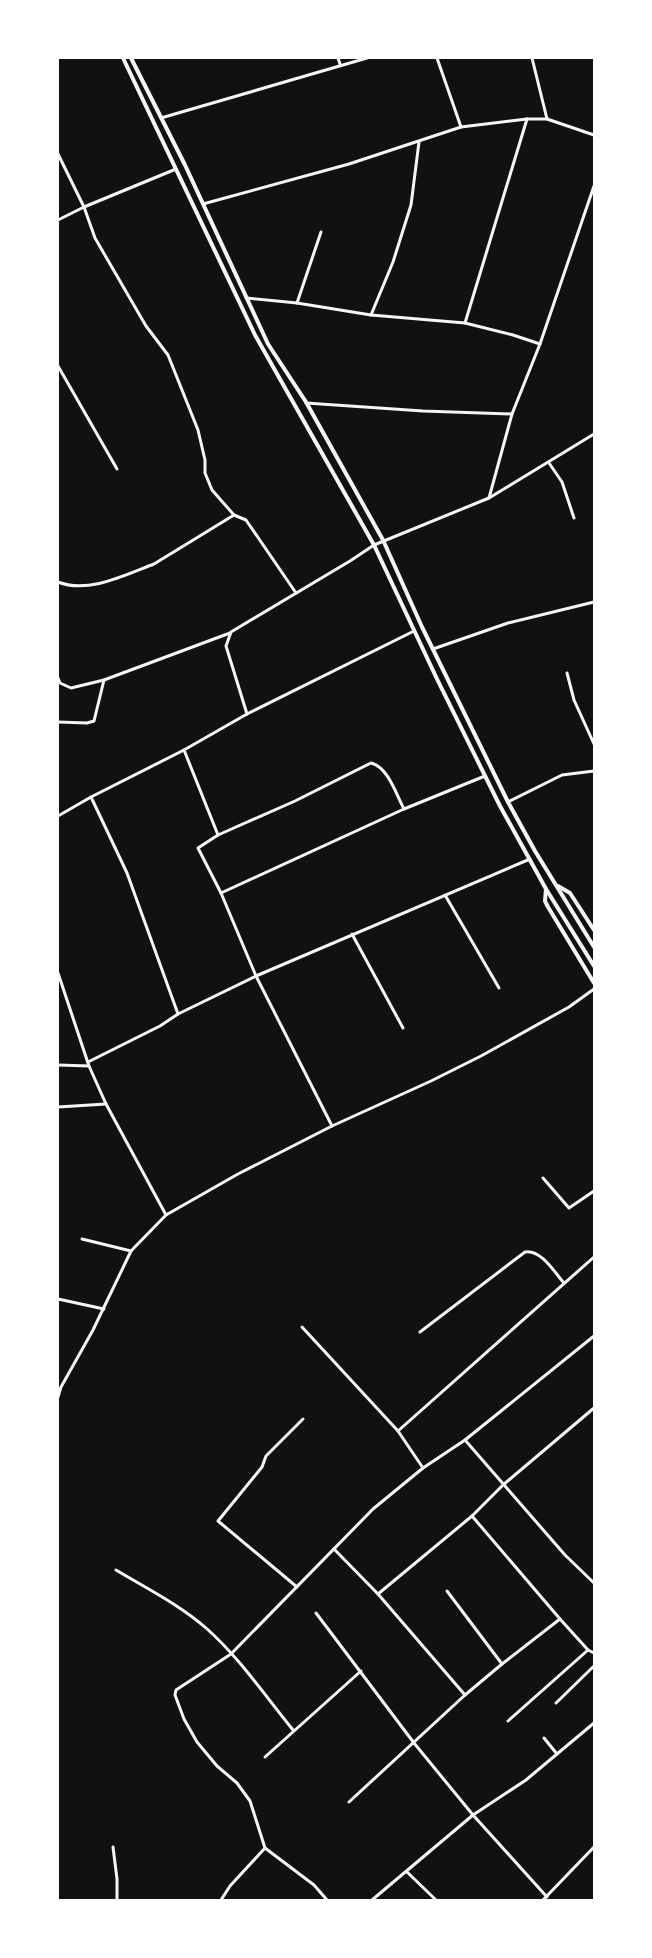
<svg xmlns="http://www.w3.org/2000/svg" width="652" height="1958" viewBox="0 0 652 1958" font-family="'Open Sans',sans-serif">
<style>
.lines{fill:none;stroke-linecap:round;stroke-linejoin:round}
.minor{stroke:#f5f5f5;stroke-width:3}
.tertiary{stroke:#f5f5f5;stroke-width:4}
</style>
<rect width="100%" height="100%" fill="#111"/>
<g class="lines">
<g class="minor">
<polyline points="338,58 340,64"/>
<polyline points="437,58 461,127"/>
<polyline points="532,58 547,119"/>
<polyline points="161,118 367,58"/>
<polyline points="58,154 84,207 95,238 146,326 168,355 198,430 205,460 205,473 212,490 234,515 246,520 296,593"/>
<polyline points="203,204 349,164 461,127 527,119 547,119 594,135"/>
<polyline points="58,220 84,207 176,169"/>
<polyline points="246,298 297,303 371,315 465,323 513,335 540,344"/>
<polyline points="297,303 321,232"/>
<polyline points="371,315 393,262 411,205 419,142"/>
<polyline points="465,323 527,119"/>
<polyline points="58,366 117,469"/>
<polyline points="306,403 423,411 512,414"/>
<polyline points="549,463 562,482 574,518"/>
<polyline points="489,498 512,414 540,344 594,186"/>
<path d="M58,582C88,594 125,575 154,564L234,515"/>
<polyline points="433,649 508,623 594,602"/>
<polyline points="567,673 574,700 594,744"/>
<polyline points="58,678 60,683 71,688 104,680 230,633"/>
<polyline points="247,714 226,646 231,632 350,561 374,545 489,498 594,434"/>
<polyline points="58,722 87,723 94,721 104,680"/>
<polyline points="184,750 218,835"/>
<polyline points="91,797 127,873 178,1014"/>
<polyline points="508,802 562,775 594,771"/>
<polyline points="58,816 91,797 184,750 247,714 414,631"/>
<polyline points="221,893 404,809 485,776"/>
<polyline points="445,895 499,988"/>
<polyline points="352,934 403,1028"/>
<polyline points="58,973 89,1066 106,1104 166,1215"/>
<polyline points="88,1062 160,1026 178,1014 256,976 530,859"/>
<polyline points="58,1065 89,1066"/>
<polyline points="58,1107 106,1104"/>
<path d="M332,1126L256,976L221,893L198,848L218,835L295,801L371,763C388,767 396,794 404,809"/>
<polyline points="543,1178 569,1208 594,1191"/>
<polyline points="82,1239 131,1251"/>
<polyline points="58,1299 104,1309"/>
<polyline points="302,1327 398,1431 423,1468"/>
<path d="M420,1332L525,1252C541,1249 555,1273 564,1283"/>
<polyline points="58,1397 61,1387 93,1330 131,1251 166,1215 238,1174 332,1126 431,1081 481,1056 569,1007 594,989"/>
<polyline points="398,1431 594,1257"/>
<polyline points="465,1440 565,1555 594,1583"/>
<polyline points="472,1516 560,1619 588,1650 594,1653"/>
<polyline points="334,1549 378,1594 465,1695"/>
<path d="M116,1570C146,1588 180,1605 206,1628C238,1656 266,1697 293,1730"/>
<polyline points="297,1587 218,1521 262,1467 266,1456 303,1419"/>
<polyline points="447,1591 502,1664"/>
<polyline points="378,1594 472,1516 503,1485 594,1408"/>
<polyline points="316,1613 414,1743 473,1815 547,1897"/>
<polyline points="556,1703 594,1666"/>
<polyline points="508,1721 588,1650"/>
<polyline points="544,1738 557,1754"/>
<polyline points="265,1757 361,1671"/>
<polyline points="349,1802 465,1695 502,1664 560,1619"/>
<polyline points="113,1847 117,1879 117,1900"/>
<polyline points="407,1872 436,1900"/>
<polyline points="221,1900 230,1886 265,1848"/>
<polyline points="327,1900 314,1885 265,1848 250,1801 237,1783 217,1766 197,1742 184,1719 175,1695 176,1690 231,1654 373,1509 423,1468 465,1440 594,1336"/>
<polyline points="372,1900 473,1815 526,1780 594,1723"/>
<polyline points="543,1900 594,1847"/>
</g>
<g class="tertiary">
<polyline points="123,58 255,335 374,545 437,679 500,806 546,889 594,966"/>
<polyline points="131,58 185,165 268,344 306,402 383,540 422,627 508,802 535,851 594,947"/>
<polyline points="558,886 570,893 594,930"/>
<polyline points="546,889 545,901 548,907 594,983"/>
</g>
</g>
<rect width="652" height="1958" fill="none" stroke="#ffffff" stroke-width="118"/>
</svg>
